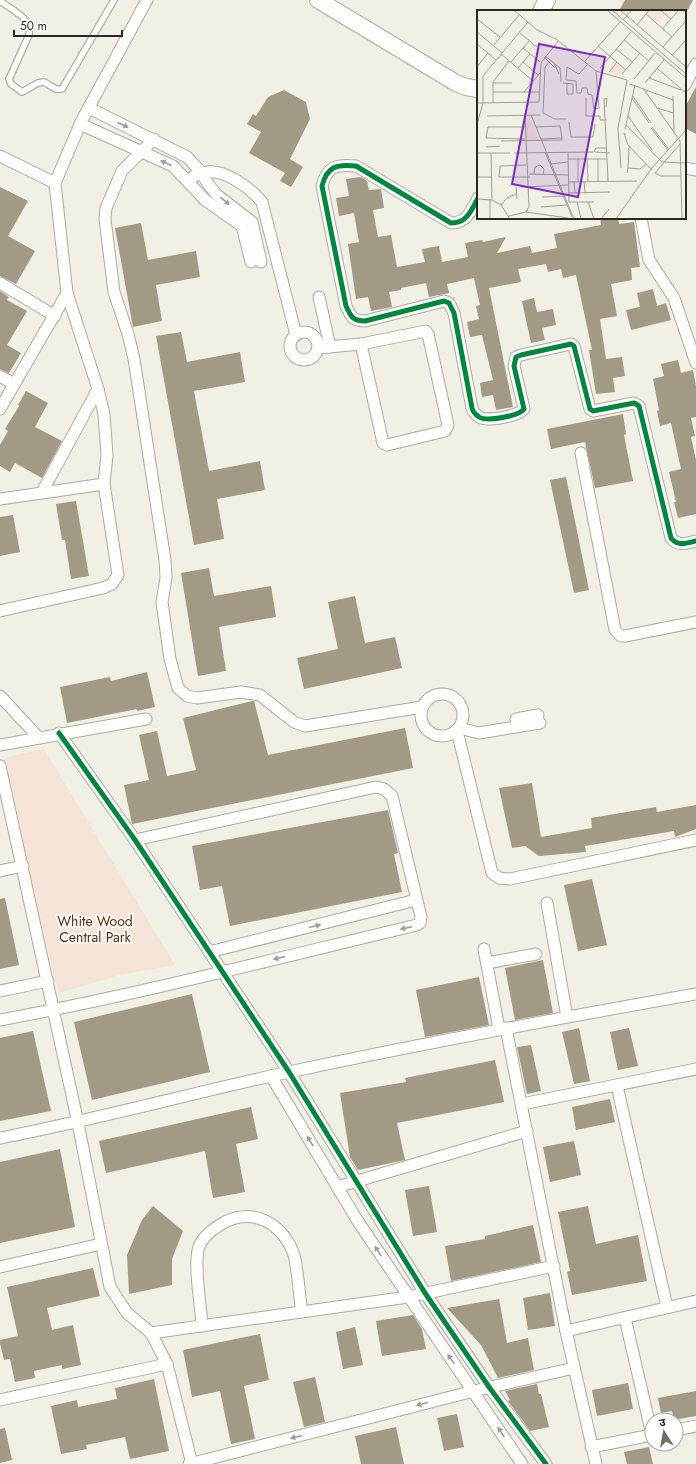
<svg xmlns="http://www.w3.org/2000/svg" width="696" height="1464" viewBox="0 0 696 1464" font-family="Jost,'Noto Sans Devanagari',sans-serif">
<style>
.green{fill:#f6e3d7}
.building{fill:#a29a85}
.lines{fill:none;stroke-linecap:round;stroke-linejoin:round}
.lane-casing{stroke:#acaca4;stroke-width:8}
.street-casing{stroke:#acaca4;stroke-width:13}
.secondary-casing{stroke:#acaca4;stroke-width:18}
.lane{stroke:#fdfdfb;stroke-width:5.5}
.street{stroke:#fdfdfb;stroke-width:11}
.secondary{stroke:#fdfdfb;stroke-width:16}
.cycleway-casing{stroke:#fff;stroke-width:8}
.cycleway{stroke:#00873e;stroke-width:5}
.oneway{fill:#9d9d98}
.labels{text-anchor:middle;stroke-width:4;stroke-linejoin:round;paint-order:stroke}
.park-label{font-size:14px;fill:#6b2400;stroke:#fff}
.inset-road{fill:none;stroke:#a0a096;stroke-width:1}
.view{fill:#7b2cbf;fill-opacity:0.15;stroke:#7b2cbf;stroke-width:2}
.inset-edge{fill:none;stroke:#282820;stroke-width:2}
</style>
<rect width="100%" height="100%" fill="#f0f0e5"/>
<polygon class="green" points="44,749 175,965 120,975 59,993 30,880 6,757"/>
<g class="building">
<polygon points="625,0 693,0 687,11 619,11"/>
<polygon points="696,87 696,134 685,128 685,107"/>
<polygon points="284,90 306,102 310,119 290,159 303,167 291,187 280,181 285,173 249,153 261,132 247,124 253,114 256,116 268,97"/>
<polygon points="361,177 367,181 369,190 381,189 384,208 373,210 378,237 391,235 397,267 425,262 422,249 439,246 442,262 468,257 465,243 482,240 483,242 506,237 497,253 530,246 532,253 557,248 554,234 601,225 600,218 618,218 619,224 634,222 640,267 631,268 632,280 611,284 617,316 600,319 606,359 622,357 625,376 613,378 615,392 596,394 589,350 592,350 576,275 563,278 561,269 548,272 546,264 518,269 521,282 489,288 513,407 496,410 493,395 482,397 480,383 493,380 482,335 470,337 467,322 479,319 476,306 480,305 474,278 447,284 449,293 429,297 426,283 401,288 401,290 389,292 392,307 371,311 368,297 356,299 348,244 359,242 354,213 339,216 336,198 349,196 346,179"/>
<polygon points="0,187 28,201 8,236 35,251 16,284 0,276"/>
<polygon points="141,223 148,260 196,251 200,277 156,285 162,321 133,327 115,228"/>
<polygon points="653,289 657,306 666,303 671,320 631,330 626,310 640,307 637,293"/>
<polygon points="0,291 9,297 7,300 27,311 7,345 21,353 9,373 0,369"/>
<polygon points="534,298 537,312 553,309 556,325 542,328 545,340 531,343 522,301"/>
<polygon points="181,332 187,362 240,352 245,382 194,391 209,471 260,461 265,490 217,499 224,539 194,545 156,336"/>
<polygon points="678,360 681,373 693,370 696,386 696,417 691,418 695,436 691,437 696,460 696,514 678,518 674,502 676,502 669,472 681,469 671,423 660,426 657,411 659,410 653,379 664,376 661,364"/>
<polygon points="26,391 48,403 35,427 62,441 42,478 15,463 10,472 0,466 0,445 8,431 5,429 19,406 18,405"/>
<polygon points="623,414 626,434 624,435 633,481 595,488 585,442 551,449 547,429"/>
<polygon points="566,477 589,590 574,593 550,480"/>
<polygon points="76,501 89,576 71,579 65,540 62,540 56,504"/>
<polygon points="13,515 20,552 0,556 0,517"/>
<polygon points="209,568 214,596 271,586 276,617 219,627 226,671 198,676 181,573"/>
<polygon points="355,596 365,643 395,637 402,668 304,689 297,658 338,649 328,602"/>
<polygon points="147,672 155,707 137,711 137,709 67,723 60,687 110,677 111,681"/>
<polygon points="252,701 254,701 268,755 405,728 413,768 132,824 124,785 149,780 139,735 157,731 167,776 196,770 183,718"/>
<polygon points="532,783 541,837 592,828 591,818 656,807 657,812 696,805 696,829 675,837 674,831 585,846 586,852 539,856 525,846 512,848 499,788"/>
<polygon points="388,810 398,853 394,854 402,892 230,926 222,886 200,890 192,846"/>
<polygon points="592,879 607,945 578,951 564,885"/>
<polygon points="5,898 19,965 0,969 0,899"/>
<polygon points="543,960 553,1013 515,1020 505,968"/>
<polygon points="479,977 489,1025 425,1037 416,990"/>
<polygon points="192,994 210,1072 92,1100 74,1022"/>
<polygon points="579,1028 590,1081 574,1084 562,1032"/>
<polygon points="629,1028 638,1066 618,1070 610,1032"/>
<polygon points="33,1031 51,1111 0,1121 0,1038"/>
<polygon points="531,1045 541,1091 527,1094 517,1047"/>
<polygon points="495,1060 504,1102 397,1123 405,1160 358,1170 350,1157 340,1093 406,1082 405,1078"/>
<polygon points="610,1099 615,1122 576,1130 572,1107"/>
<polygon points="251,1107 258,1139 236,1144 245,1192 213,1198 205,1151 106,1173 99,1141"/>
<polygon points="574,1141 581,1175 550,1182 543,1147"/>
<polygon points="60,1149 75,1227 0,1243 0,1162"/>
<polygon points="429,1186 437,1232 413,1236 405,1190"/>
<polygon points="153,1206 183,1231 172,1259 172,1285 129,1294 127,1255 142,1220"/>
<polygon points="588,1206 596,1244 638,1235 647,1281 572,1295 567,1272 570,1271 558,1212"/>
<polygon points="533,1225 541,1262 451,1281 445,1246 485,1239 485,1236"/>
<polygon points="93,1268 100,1296 47,1308 52,1330 73,1325 81,1365 62,1369 62,1365 34,1371 35,1378 15,1382 10,1359 4,1360 0,1343 0,1340 18,1336 7,1287"/>
<polygon points="550,1293 555,1326 528,1330 523,1298"/>
<polygon points="499,1299 507,1343 528,1338 534,1370 498,1378 481,1345 447,1308"/>
<polygon points="413,1315 422,1329 426,1349 382,1356 376,1321"/>
<polygon points="355,1327 363,1365 343,1369 336,1332"/>
<polygon points="260,1334 269,1380 244,1386 255,1439 231,1444 220,1391 192,1397 183,1350"/>
<polygon points="315,1377 325,1422 304,1427 293,1382"/>
<polygon points="154,1379 169,1451 130,1459 125,1437 86,1445 87,1449 61,1454 51,1406 77,1400 78,1407 117,1399 115,1388"/>
<polygon points="628,1383 633,1409 597,1416 592,1390"/>
<polygon points="537,1384 539,1394 541,1394 549,1427 530,1431 508,1401 510,1400 505,1391"/>
<polygon points="696,1391 696,1416 674,1420 672,1411 661,1413 658,1398"/>
<polygon points="457,1414 464,1447 444,1451 437,1418"/>
<polygon points="396,1427 404,1464 361,1464 355,1436"/>
<polygon points="5,1428 12,1460 0,1463 0,1429"/>
<polygon points="649,1447 653,1464 627,1464 624,1452"/>
</g>
<g class="lines">
<g class="lane-casing">
<path id="lane" d="M0,1C12,10 32,18 29,35L9,79L11,84L22,92L38,83L44,82L56,89H62L114,0"/>
</g>
<g class="street-casing">
<g id="street">
<polyline points="685,85 696,64"/>
<polyline points="89,108 187,157 202,173 208,184 217,195 252,222 261,262"/>
<polyline points="80,124 173,166 205,200 242,226 251,262"/>
<polyline points="154,139 122,171 106,208 105,219 114,292 128,334 134,359 165,560 166,578 162,602 170,659 178,688 187,696 197,698 241,692 260,695 294,722 305,726 422,707"/>
<polyline points="0,156 55,183"/>
<polyline points="685,168 696,170"/>
<path d="M187,180C193,177 200,172 208,172C226,170 250,188 262,202L296,335"/>
<path d="M478,198C471,211 467,223 451,223L356,166C337,164 327,166 322,186L346,306C351,317 353,321 365,321L444,301L449,303L454,313L472,408C473,412 476,415 479,417C487,422 519,416 524,409L514,366L516,357L521,355L571,344L574,346L590,409L593,411L634,403L639,406L671,538C678,547 687,543 696,541"/>
<polyline points="641,218 649,260 674,298 696,363"/>
<polyline points="0,283 55,316"/>
<polyline points="319,297 330,347"/>
<circle cx="304" cy="346" r="14"/>
<polyline points="318,348 361,344 426,331 428,334 448,425 445,431 387,445 383,443 361,344"/>
<polyline points="0,376 14,384"/>
<polyline points="0,409 67,293"/>
<polyline points="581,453 615,630 621,636 625,636 696,622"/>
<polyline points="42,492 98,389"/>
<polyline points="0,499 104,484"/>
<polyline points="0,611 103,588 112,584 118,575 104,484 107,455 104,414 98,389 67,293 55,183 82,120 147,0"/>
<circle cx="442" cy="715" r="21"/>
<polyline points="0,696 39,738"/>
<polyline points="516,719 538,715"/>
<polyline points="459,728 479,733 540,723"/>
<polyline points="457,731 492,873 499,878 510,879 696,840"/>
<polyline points="59,733 135,840 289,1072 425,1293 489,1387 546,1464"/>
<polyline points="0,745 146,719"/>
<polyline points="0,766 78,1123 110,1287 127,1313 151,1333 167,1364 192,1464"/>
<polyline points="0,871 23,866"/>
<polyline points="547,903 567,1017"/>
<polyline points="484,949 499,1029"/>
<polyline points="209,952 416,900"/>
<polyline points="487,963 536,954"/>
<polyline points="0,991 48,981"/>
<path d="M0,1020C140,994 278,958 417,925L420,923L421,917L392,796L384,789L376,787L135,840"/>
<polyline points="506,1028 566,1331 596,1464"/>
<polyline points="271,1076 357,1220 522,1464"/>
<polyline points="617,1086 667,1307"/>
<polyline points="522,1104 696,1069"/>
<path d="M0,1138C98,1119 192,1093 289,1072C424,1043 560,1018 696,994"/>
<polyline points="337,1187 527,1131"/>
<polyline points="0,1267 101,1244"/>
<polyline points="625,1318 652,1435"/>
<path d="M202,1326C201,1303 194,1271 198,1250C201,1237 214,1228 225,1222C254,1208 281,1223 293,1252C298,1265 299,1297 302,1312"/>
<polyline points="566,1331 696,1301"/>
<polyline points="151,1333 408,1297 554,1266"/>
<polyline points="0,1400 167,1364"/>
<polyline points="676,1430 696,1426"/>
<polyline points="591,1447 652,1435"/>
<polyline points="189,1464 474,1391 574,1368"/>
</g>
</g>
<g class="secondary-casing">
<g id="secondary">
<polyline points="318,0 456,83 466,87 478,89"/>
<polyline points="541,11 547,0"/>
</g>
</g>
<use href="#lane" class="lane"/>
<use href="#street" class="street"/>
<use href="#secondary" class="secondary"/>
<g class="cycleway-casing">
<g id="cycleway">
<path d="M478,198C471,211 467,223 451,223L356,166C337,164 327,166 322,186L346,306C351,317 353,321 365,321L444,301L449,303L454,313L472,408C473,412 476,415 479,417C487,422 519,416 524,409L514,366L516,357L521,355L571,344L574,346L590,409L593,411L634,403L639,406L671,538C678,547 687,543 696,541"/>
<polyline points="59,733 135,840 289,1072 425,1293 489,1387 546,1464"/>
</g>
</g>
<use href="#cycleway" class="cycleway"/>
</g>
<defs><path id="oneway-solid" d="M-6-.8H1V-3.2L6.5 0L1 3.2V.8H-6Z"/></defs>
<g class="oneway">
<use href="#oneway-solid" transform="translate(123 125) rotate(25)"/>
<use href="#oneway-solid" transform="translate(166 163) rotate(-155)"/>
<use href="#oneway-solid" transform="translate(225 201) rotate(39)"/>
<use href="#oneway-solid" transform="translate(315 926) rotate(-14)"/>
<use href="#oneway-solid" transform="translate(406 928) rotate(167)"/>
<use href="#oneway-solid" transform="translate(279 958) rotate(167)"/>
<use href="#oneway-solid" transform="translate(310 1141) rotate(-121)"/>
<use href="#oneway-solid" transform="translate(378 1251) rotate(-124)"/>
<use href="#oneway-solid" transform="translate(451 1359) rotate(-125)"/>
<use href="#oneway-solid" transform="translate(422 1404) rotate(166)"/>
<use href="#oneway-solid" transform="translate(501 1432) rotate(-124)"/>
<use href="#oneway-solid" transform="translate(296 1437) rotate(166)"/>
</g>
<g class="labels">
<g class="park-label">
<text x="95" y="926">White Wood<tspan x="95" dy="16">Central Park</tspan></text>
</g>
</g>
<g transform="translate(477 10)">
<rect width="209" height="209" fill="#f0f0e5"/>
<path d="M173,0H182L187,5L180,13L170,4ZM140,53L148,60L143,65L132,63ZM49,106H52L61,129L49,130Z" fill="#f6e3d7"/>
<path class="inset-road" d="M37,0L60,20L79,29L119,61L150,70L141,118L144,158M130,0L209,68M135,0L209,64M143,0L209,57M183,0L194,9M169,4L195,27M0,9L23,27M146,10L155,0M160,15L172,0M185,19L202,0M0,22L25,43M43,23L60,37M147,30L172,51M0,34L19,50M17,35L42,5M121,36L149,60M186,37L209,11M46,38L63,52M139,39L155,52M24,44L56,71M195,45L209,30M68,46L77,53L82,64M67,47L78,58M74,50L68,57L66,103L78,109H89M108,51L143,12M34,52L52,31M46,52L61,65M78,54L83,58L84,72M110,55L102,64L90,57L89,70L99,71L100,83H104L105,78H110L111,84L115,85L117,99L122,98L119,61M0,57L11,43M41,58L53,44M123,58L154,22M180,58L209,83M132,62L140,52M145,64L163,43M172,68L204,80M157,69L178,43M16,73H35M86,73L96,74V84H90V74M168,73L187,50M153,74L196,90M166,78L203,131L205,209M16,82H63M47,82L63,63M156,86L174,113M196,86L197,122M109,88V106H123V110H130M155,88L172,113M0,93L62,92L64,53L81,31M16,93V72L32,51M129,97L130,88L127,89L130,149M181,98L196,103M54,105L97,209M10,106L63,105M151,106L175,140M92,112L94,127H116L118,114M0,114L6,93V66L51,12M149,115L185,152L209,153M48,117H11L9,128L48,129M59,117L83,116L85,128M175,117L191,138M174,118L191,140M148,119L158,75M147,123L151,135L175,160M64,129L85,128M24,131L85,130V128M203,134L178,163L184,166H203M9,137L23,136M68,142L95,207M91,142L92,192M118,142L133,143M0,143H33M14,143L15,190M37,143L117,142L119,138H130M91,149H130L131,171M101,149V171M110,149L111,171M121,149V171M73,154L91,152M49,155L23,156L22,167H53M151,158L152,137M150,163L151,158L163,159L169,154M52,164L91,165M57,164L58,157L63,155L67,159L66,165M0,167H15M97,171L98,183M107,171L108,183M91,172L160,171M39,177L40,189M44,177L91,175M92,183L133,182M65,187L86,186M0,189L15,190L24,195L33,209M13,189V209M91,192H117M100,192L104,209M111,192L117,209M24,195L30,188L39,184M64,197L90,195M49,202L91,208M32,206L49,202L52,197L48,105M124,209L132,199M139,209L174,159L209,120"/>
<path class="view" d="M62,34L128,47L101,187L35,174Z"/>
<rect width="209" height="209" class="inset-edge"/>
</g>
<g transform="translate(664 1432) rotate(349)"><circle r="19" fill="#ffffff" stroke="#a9a9a6"/>
<path d="M0-3L7 15L0 10L-7 15Z" fill="#6e6e65"/>
<text y="-6" font-size="11" font-weight="bold" text-anchor="middle" fill="#282820">उ</text>
</g>
<path d="M14 30v6h108v-6" fill="none" stroke="#282820" stroke-width="2"/>
<text x="20" y="30" font-size="12" fill="#282820" stroke="#ffffff" stroke-width="3" paint-order="stroke">50 m</text>
</svg>
